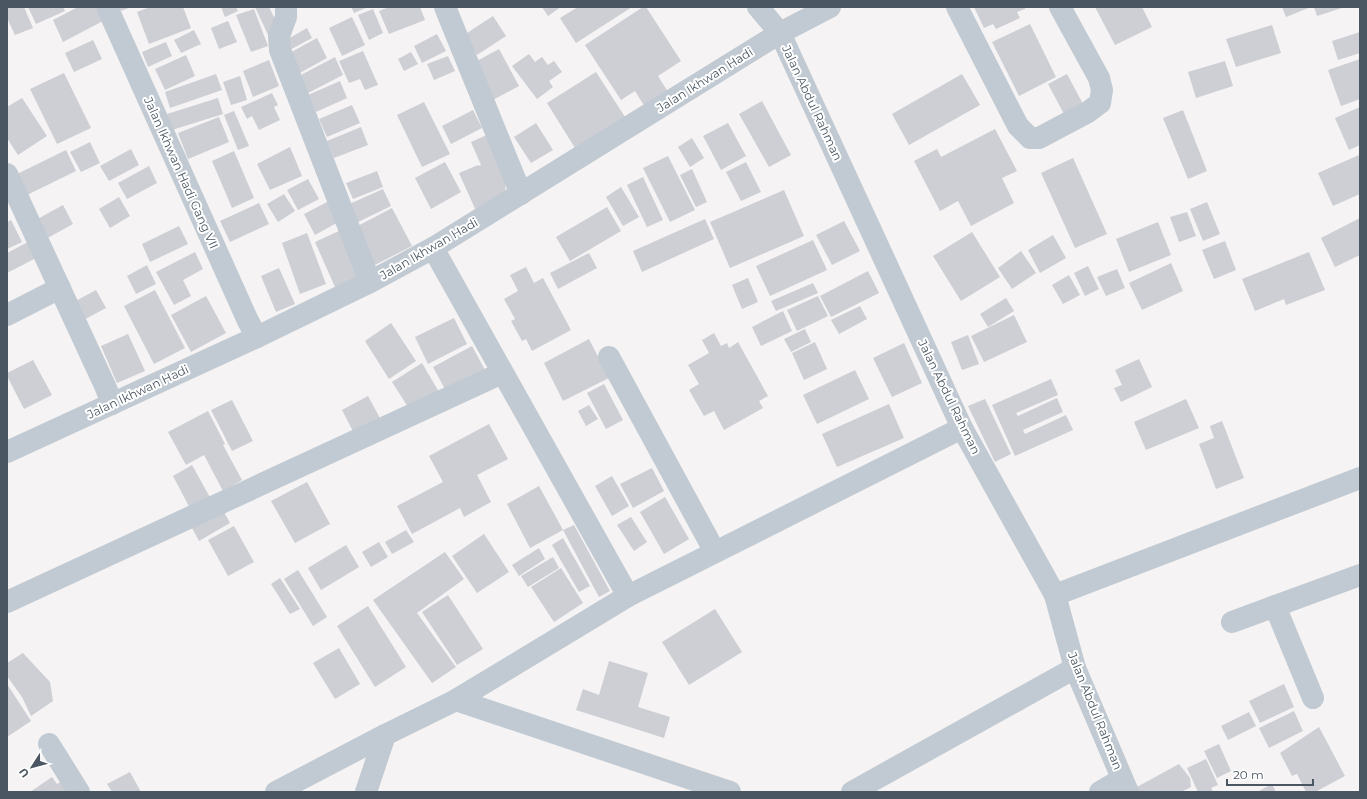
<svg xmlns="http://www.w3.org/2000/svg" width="1367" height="799" viewBox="0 0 1367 799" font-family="Montserrat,sans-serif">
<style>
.building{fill:#cdcfd5}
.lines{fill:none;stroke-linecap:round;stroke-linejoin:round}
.minor{stroke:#c1cad2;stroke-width:22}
.labels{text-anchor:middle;stroke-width:4;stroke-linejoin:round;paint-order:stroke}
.street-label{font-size:12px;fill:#4a5661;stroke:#fff}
</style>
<rect width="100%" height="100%" fill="#f5f3f3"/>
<g class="building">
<polygon points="9,7 24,7 33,28 15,35 7,18 7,8"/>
<polygon points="28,7 63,7 65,11 36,24"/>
<polygon points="78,7 95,7 103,21 63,42 53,20"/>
<polygon points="119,7 131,7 121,11"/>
<polygon points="150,7 183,7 191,28 149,44 137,12"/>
<polygon points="221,7 236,7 238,11 225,17"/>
<polygon points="255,7 269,7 280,29 268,35"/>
<polygon points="351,7 368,7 354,13"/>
<polygon points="389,7 420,7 425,20 389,34 379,11"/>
<polygon points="542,7 561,7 548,16"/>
<polygon points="578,7 632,7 576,43 560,18"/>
<polygon points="643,7 646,7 681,61 658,76 668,92 645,107 635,91 621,100 585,45"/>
<polygon points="974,7 1025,7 1025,9 1017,12 1020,18 996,29 993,24 984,28"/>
<polygon points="1095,7 1142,7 1152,27 1115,45"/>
<polygon points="1282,7 1311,7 1286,17"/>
<polygon points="1314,7 1345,7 1317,16"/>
<polygon points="254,9 268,46 251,52 236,15"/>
<polygon points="373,9 383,33 369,40 358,15"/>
<polygon points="493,16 506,36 477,55 464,35"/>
<polygon points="352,17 365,45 342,56 329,28"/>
<polygon points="228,21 237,42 219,49 211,28"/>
<polygon points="1030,24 1056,77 1019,96 992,42"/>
<polygon points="1272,25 1281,53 1236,67 1226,39"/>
<polygon points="307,28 312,38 286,52 281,43"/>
<polygon points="194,30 201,44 181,53 174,40"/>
<polygon points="1360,32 1360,53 1338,60 1332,41"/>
<polygon points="437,34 446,51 422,63 414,46"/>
<polygon points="317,38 327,58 296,75 286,55"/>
<polygon points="93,40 102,59 74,72 65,53"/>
<polygon points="166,42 172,56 148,67 142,52"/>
<polygon points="499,49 519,86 493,100 473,63"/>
<polygon points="363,51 378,85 365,90 360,79 349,83 339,61"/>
<polygon points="411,52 418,64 404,71 398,59"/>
<polygon points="529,54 535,62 542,57 548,65 554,61 562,72 549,81 553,87 537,99 512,66"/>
<polygon points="186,55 195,76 165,90 155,69"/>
<polygon points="448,56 455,71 434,80 427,64"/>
<polygon points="335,57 343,75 308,93 299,76"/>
<polygon points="1360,59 1360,99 1341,106 1328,70"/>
<polygon points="269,60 279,86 253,97 243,71"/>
<polygon points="1225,61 1233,86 1196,98 1188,72"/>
<polygon points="596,72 625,117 575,148 547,103"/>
<polygon points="64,73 91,128 57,144 30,89"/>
<polygon points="216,74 222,90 170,108 165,92"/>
<polygon points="962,74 980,105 909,145 892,114"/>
<polygon points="1067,74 1083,104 1064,114 1048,84"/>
<polygon points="240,76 247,100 231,105 223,82"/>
<polygon points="340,81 347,98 316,112 308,95"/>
<polygon points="272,93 278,105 274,107 280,120 259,130 252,116 247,119 241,107"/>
<polygon points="22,98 47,136 18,155 7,138 7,107"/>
<polygon points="218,98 223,114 172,130 167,114"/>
<polygon points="762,101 791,155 769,167 739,114"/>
<polygon points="424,102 450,154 422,167 397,115"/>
<polygon points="352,105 360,123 327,137 319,119"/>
<polygon points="1360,107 1360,145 1349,150 1335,118"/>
<polygon points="473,110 482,128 451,144 442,126"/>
<polygon points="1183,110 1207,171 1188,179 1163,118"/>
<polygon points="234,111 249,146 238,150 224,115"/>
<polygon points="219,117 229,142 188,159 178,133"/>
<polygon points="536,123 553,150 531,163 514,137"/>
<polygon points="728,123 746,156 721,170 703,136"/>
<polygon points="361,127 368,145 334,158 327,141"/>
<polygon points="995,129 1017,171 1002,178 1014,203 971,226 958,201 940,211 914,161 937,149 941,157"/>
<polygon points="489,134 506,179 505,195 476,211 459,173 478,165 479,166 481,165 471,142"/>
<polygon points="692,138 704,158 690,167 678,147"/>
<polygon points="90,142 100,163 81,172 70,152"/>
<polygon points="290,147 302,176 270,190 257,164"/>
<polygon points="131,149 139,165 109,181 100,166"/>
<polygon points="66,150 76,171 23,197 13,176"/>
<polygon points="234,151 254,198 232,208 212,161"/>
<polygon points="1359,155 1360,194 1333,206 1318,173"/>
<polygon points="668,156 695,210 670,222 643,168"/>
<polygon points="1073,158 1107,234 1075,248 1041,173"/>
<polygon points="445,162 461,192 431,209 415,178"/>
<polygon points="746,162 761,192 741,201 726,172"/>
<polygon points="149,166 157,183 127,199 118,183"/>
<polygon points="692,169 707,202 696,207 680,175"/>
<polygon points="377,171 383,187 353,199 346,183"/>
<polygon points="643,177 663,220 647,227 627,185"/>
<polygon points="308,179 319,199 298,210 287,190"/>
<polygon points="621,187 639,217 623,226 606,197"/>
<polygon points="383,189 391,206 354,224 345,206"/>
<polygon points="784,190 804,236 730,268 710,222"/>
<polygon points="284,194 295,211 278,222 267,204"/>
<polygon points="119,197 130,216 110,228 99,209"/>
<polygon points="331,200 342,220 315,235 304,214"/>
<polygon points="1207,202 1220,234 1203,241 1190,209"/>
<polygon points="259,203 269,224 230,242 220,221"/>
<polygon points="63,205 73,224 44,240 34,221"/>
<polygon points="607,207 621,231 570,261 556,237"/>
<polygon points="392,208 412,246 371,267 352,229"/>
<polygon points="1187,212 1196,236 1179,242 1170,217"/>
<polygon points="1360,218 1360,255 1335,267 1321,238"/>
<polygon points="705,219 714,239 642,272 633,251"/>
<polygon points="11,220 22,242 7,249 7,222"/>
<polygon points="844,221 860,251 832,265 816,235"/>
<polygon points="1158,222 1171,255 1129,272 1116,239"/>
<polygon points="179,226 188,244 150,262 142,244"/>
<polygon points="341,230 362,275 335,287 315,242"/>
<polygon points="972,232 1000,277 961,301 933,256"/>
<polygon points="307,233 326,284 300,294 282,243"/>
<polygon points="1053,235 1066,258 1040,273 1028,250"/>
<polygon points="813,240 827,270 770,296 756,266"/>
<polygon points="1225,241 1236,270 1214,279 1202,250"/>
<polygon points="28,242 36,258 7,273 7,253"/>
<polygon points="1021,251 1036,273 1012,289 998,268"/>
<polygon points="195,252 203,269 183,280 191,296 174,305 156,272"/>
<polygon points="1309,252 1325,290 1286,305 1284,299 1255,311 1242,279"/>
<polygon points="589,253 597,268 558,289 550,273"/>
<polygon points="1171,263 1183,291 1142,310 1129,283"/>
<polygon points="147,265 156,284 136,294 127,276"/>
<polygon points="1088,266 1099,289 1085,296 1074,273"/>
<polygon points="526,267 534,283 543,278 571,330 532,351 526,339 522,341 511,321 515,319 504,299 518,291 510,275"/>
<polygon points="279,268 295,304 276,312 261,276"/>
<polygon points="1117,269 1125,288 1106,296 1097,277"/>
<polygon points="868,271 879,293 831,317 820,296"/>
<polygon points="1069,275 1080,295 1063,304 1052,285"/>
<polygon points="748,278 758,302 742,309 732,285"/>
<polygon points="813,283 818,293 776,311 771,301"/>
<polygon points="96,290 106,308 80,322 70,304"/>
<polygon points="155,290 185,348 154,364 124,306"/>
<polygon points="206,296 226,333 191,352 171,315"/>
<polygon points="818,296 828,316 797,331 787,310"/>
<polygon points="1006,298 1014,311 988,327 980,314"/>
<polygon points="860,306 867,319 839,334 831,320"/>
<polygon points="783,311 792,331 761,346 752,327"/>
<polygon points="1014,315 1027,342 984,362 971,336"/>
<polygon points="454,318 467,344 428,364 415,337"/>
<polygon points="391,323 416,361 389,379 365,341"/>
<polygon points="805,329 811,342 791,352 784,339"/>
<polygon points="714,333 721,346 727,343 729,348 738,342 768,396 759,401 763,408 724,430 714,411 704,416 689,390 699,384 688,365 709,353 702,340"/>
<polygon points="128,334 145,371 117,383 101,346"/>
<polygon points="968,335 979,364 962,370 951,342"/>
<polygon points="589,339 609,378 563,401 544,363"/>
<polygon points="815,342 827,369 804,380 792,353"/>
<polygon points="904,343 922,383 892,397 873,358"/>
<polygon points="472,346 485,370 446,391 433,367"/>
<polygon points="1139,359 1152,387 1121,402 1114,388 1122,385 1115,370"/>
<polygon points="33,360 52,395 24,409 7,376 7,373"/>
<polygon points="422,363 439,392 410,410 392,382"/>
<polygon points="855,370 869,399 817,424 803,395"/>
<polygon points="1051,379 1058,395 1016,413 1018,416 1057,398 1063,412 1023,430 1025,434 1066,415 1073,430 1015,456 992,405"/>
<polygon points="604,384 623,420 606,429 587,393"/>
<polygon points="368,396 381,420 355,435 342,410"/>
<polygon points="985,399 1011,454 995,462 968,406"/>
<polygon points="1186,399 1199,428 1146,450 1134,422"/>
<polygon points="232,400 253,441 232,451 211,410"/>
<polygon points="889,404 904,438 837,467 822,434"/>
<polygon points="589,405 598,419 586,426 578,411"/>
<polygon points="208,411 225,444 223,445 242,480 223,491 204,455 186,465 168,432"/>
<polygon points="1222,421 1244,478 1216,489 1199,444 1214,438 1210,426"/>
<polygon points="489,424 508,459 477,475 491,502 464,517 460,508 412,534 397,506 443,482 429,456"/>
<polygon points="192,465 212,501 192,512 173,476"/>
<polygon points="652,468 664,491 633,508 620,484"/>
<polygon points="612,476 629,506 612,516 595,486"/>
<polygon points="307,482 330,524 295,543 271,501"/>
<polygon points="539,486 563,530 530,548 507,504"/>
<polygon points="665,497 689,539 664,554 640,512"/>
<polygon points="223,510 230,523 199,541 192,528"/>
<polygon points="631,517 647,542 634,551 617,525"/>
<polygon points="574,525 610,591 599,597 563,530"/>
<polygon points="234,526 254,562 228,576 208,540"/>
<polygon points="406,530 414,542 392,554 385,542"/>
<polygon points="484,534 509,572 477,593 452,556"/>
<polygon points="563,538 590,586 579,592 552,545"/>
<polygon points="379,542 388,557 371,567 362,552"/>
<polygon points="346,545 359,567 321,590 308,568"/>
<polygon points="539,548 545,559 519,576 512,565"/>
<polygon points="445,552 464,579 417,613 456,667 432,683 373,600"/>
<polygon points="553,557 559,568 528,587 521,576"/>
<polygon points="561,568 583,603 554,622 531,587"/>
<polygon points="298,570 327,617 313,626 284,579"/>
<polygon points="280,578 300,609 290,614 271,584"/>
<polygon points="448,595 483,649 457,665 422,612"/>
<polygon points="368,606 406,667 375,687 337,626"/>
<polygon points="715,609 742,652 689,685 662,642"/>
<polygon points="339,648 360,684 335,699 313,663"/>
<polygon points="23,653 50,682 53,701 31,716 22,697 7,676 7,663"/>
<polygon points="609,661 648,673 638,707 670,717 664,738 576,710 583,689 599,695"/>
<polygon points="7,684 31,721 7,737"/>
<polygon points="1284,684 1294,707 1260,723 1249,701"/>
<polygon points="1294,711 1303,731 1269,748 1259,728"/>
<polygon points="1249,712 1256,726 1228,740 1221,726"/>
<polygon points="1319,727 1345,776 1315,792 1306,792 1297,774 1292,776 1280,753"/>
<polygon points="1219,744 1231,771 1217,778 1204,751"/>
<polygon points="1206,759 1218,785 1211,788 1213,792 1198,792 1187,768"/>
<polygon points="1179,764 1190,778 1191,787 1181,792 1138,792 1135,788"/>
<polygon points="130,772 141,792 112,792 107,784"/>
<polygon points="52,777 57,784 62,781 73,792 30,792"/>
<polygon points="1272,784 1276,792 1257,792"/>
</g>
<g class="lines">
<g class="minor">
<polyline points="107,7 248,321 257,337"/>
<polyline points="286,7 286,17 279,36 280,50 370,282"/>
<polyline points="445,7 521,194"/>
<polyline points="758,7 780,33 962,428 1055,595 1075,668 1128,792"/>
<polyline points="957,7 1018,126 1030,138 1039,138 1088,112 1100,103 1102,90 1099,78 1060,7"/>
<polyline points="7,174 106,388 112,404"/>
<polyline points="433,248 628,596"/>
<polyline points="7,315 60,288"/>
<polyline points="609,357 715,552"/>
<polyline points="7,452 257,337 370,282 433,248 780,33 830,7"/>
<polyline points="1055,595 1360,478"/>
<polyline points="7,602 502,373"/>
<polyline points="1275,606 1313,698"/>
<polyline points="1232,622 1360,575"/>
<polyline points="456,700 730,792"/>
<polyline points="49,744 79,792"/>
<polyline points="276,792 385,735 456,700 628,596 962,428"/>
<polyline points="366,792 385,735"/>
<polyline points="852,792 1075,668"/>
<polyline points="1100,792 1122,779"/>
</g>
</g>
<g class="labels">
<g class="street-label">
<text transform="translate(705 80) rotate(-32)" y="4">Jalan Ikhwan Hadi</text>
<text transform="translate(812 103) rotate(65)" y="4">Jalan Abdul Rahman</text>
<text transform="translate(181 173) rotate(66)" y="4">Jalan Ikhwan Hadi Gang VII</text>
<text transform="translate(429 249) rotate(-30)" y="4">Jalan Ikhwan Hadi</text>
<text transform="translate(138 392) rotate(-25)" y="4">Jalan Ikhwan Hadi</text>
<text transform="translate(949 397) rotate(64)" y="4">Jalan Abdul Rahman</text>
<text transform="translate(1095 711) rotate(68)" y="4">Jalan Abdul Rahman</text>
</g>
</g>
<rect width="1367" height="799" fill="none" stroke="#4a5661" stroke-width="16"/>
<g transform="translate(32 767) rotate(234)" stroke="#ffffff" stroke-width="3" paint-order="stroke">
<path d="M0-3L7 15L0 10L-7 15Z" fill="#4a5661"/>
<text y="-6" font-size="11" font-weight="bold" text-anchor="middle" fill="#4a5661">U</text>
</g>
<path d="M1227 779v6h86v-6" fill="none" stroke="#4a5661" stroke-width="2"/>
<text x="1233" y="779" font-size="12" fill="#4a5661" stroke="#ffffff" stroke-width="3" paint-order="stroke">20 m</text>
</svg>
